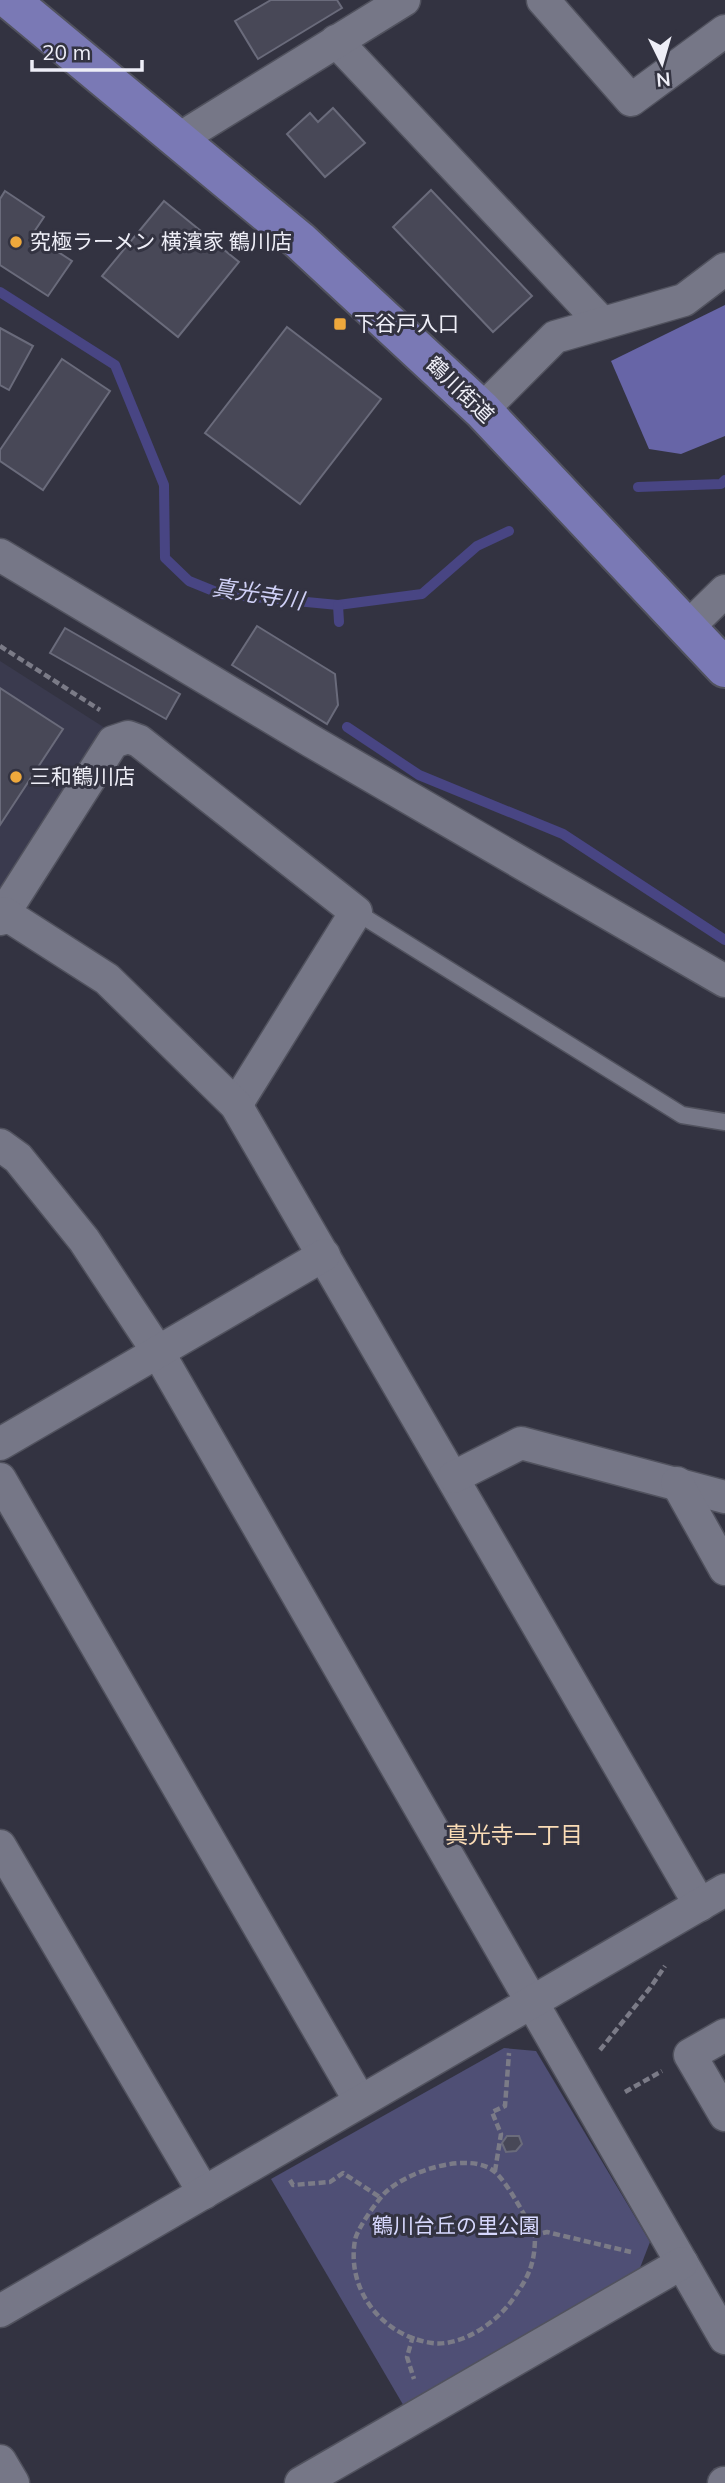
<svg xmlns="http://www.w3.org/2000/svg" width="725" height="2483" viewBox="0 0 725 2483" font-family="Mulish,'Noto Sans JP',sans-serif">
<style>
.built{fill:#3a3a4e}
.green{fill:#4f4f75}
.forest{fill:#6765a7}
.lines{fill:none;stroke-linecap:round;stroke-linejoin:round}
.stream{stroke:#484583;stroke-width:10}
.building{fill:#484857;stroke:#6a6b7b;stroke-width:2}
.service-casing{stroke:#51525e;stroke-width:19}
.minor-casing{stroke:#51525e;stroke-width:35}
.primary-casing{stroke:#51525e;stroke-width:42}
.path{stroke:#7b7b87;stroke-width:4.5;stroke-dasharray:7 3.5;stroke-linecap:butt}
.service{stroke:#767787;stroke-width:16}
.minor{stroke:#767787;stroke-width:32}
.primary{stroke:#7a79b5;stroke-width:38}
.poi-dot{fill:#eea83c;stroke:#333341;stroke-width:2.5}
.labels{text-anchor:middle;stroke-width:6;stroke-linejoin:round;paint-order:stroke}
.poi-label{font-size:21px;fill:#eeeef7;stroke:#333341;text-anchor:start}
.street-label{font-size:21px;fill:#eeeef7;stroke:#333341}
.park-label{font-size:21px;fill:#d7d8fe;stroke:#333341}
.water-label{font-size:23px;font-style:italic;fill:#cfd0f6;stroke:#333341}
.neighbourhood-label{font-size:23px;fill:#fadcb6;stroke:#333341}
</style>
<rect width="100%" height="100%" fill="#333341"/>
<polygon class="built" points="0,661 105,728 0,889"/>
<polygon class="green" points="504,2048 536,2051 650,2242 638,2273 405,2408 271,2179"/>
<polygon class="forest" points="725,305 725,436 681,454 649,449 611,361"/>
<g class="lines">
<g class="stream">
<polyline points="0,292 115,365 164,485 165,558 189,581 221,594 338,605 422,594 477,546 509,531"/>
<polyline points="638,487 721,484 725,480"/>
<polyline points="338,605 339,622"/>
<polyline points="347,727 419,775 563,834 725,940"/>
</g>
</g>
<g class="building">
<polygon points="271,0 337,0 342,8 258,59 235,21"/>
<polygon points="333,108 365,143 325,177 287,134 310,113 318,122"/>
<polygon points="431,190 532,296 493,332 393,227"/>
<polygon points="5,191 44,217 32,235 72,261 48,296 0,265 0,199"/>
<polygon points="164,201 239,262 178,337 102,276"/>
<polygon points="287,327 381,399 300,504 205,433"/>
<polygon points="0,328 33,346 9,390 0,385"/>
<polygon points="62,359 110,391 43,490 0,461 0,450"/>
<polygon points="257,626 335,674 338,705 327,724 232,665"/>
<polygon points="65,628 180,694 166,719 50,653"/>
<polygon points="0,688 63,729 0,825"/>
<polygon points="507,2136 519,2136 522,2144 516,2151 506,2152 502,2143"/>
</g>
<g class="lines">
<g class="service-casing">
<polyline id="service" points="356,912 682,1115 725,1122"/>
</g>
<g class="minor-casing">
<g id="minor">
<polyline points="543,0 631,100 725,31"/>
<polyline points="336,41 602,323"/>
<polyline points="179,139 404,0"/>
<polyline points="482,410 555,337 684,300 725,269"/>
<polyline points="0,555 311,741 725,981"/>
<polyline points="687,628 725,591"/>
<polyline points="4,913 113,742 128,737 139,741 356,912 236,1105"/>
<polyline points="0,919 4,913 107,979 236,1105 700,1905"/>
<polyline points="0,1145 18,1158 84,1240 158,1352 725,2338"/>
<polyline points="0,1444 324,1255"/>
<polyline points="454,1477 521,1443 725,1497"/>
<polyline points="0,1479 360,2101"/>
<polyline points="677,1483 725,1569"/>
<polyline points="0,1846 204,2193"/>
<polyline points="725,2035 690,2055 725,2115"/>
<polyline points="0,2311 725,1890"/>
<polyline points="0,2461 13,2483"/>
<polyline points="301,2483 682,2263"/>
<polyline points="724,2483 725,2483"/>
</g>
</g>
<g class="primary-casing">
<polyline id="primary" points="10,0 299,240 482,410 725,668"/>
</g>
<g class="path">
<polyline points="0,646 100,710"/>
<polyline points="600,2050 650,1988 665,1966"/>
<polyline points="625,2092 662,2071"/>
<polyline points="495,2171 501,2134 492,2112 505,2106 509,2053"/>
<polyline points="290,2180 293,2185 330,2182 343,2173 381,2198"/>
<path d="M535,2235C528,2221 507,2182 495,2172C470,2150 403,2172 383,2195C375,2204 357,2229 355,2240C346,2291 383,2336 432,2343C462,2347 497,2322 513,2299C529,2276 535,2264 535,2235L547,2232L631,2252"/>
<polyline points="413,2336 407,2357 414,2379"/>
</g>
<use href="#service" class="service"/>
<use href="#minor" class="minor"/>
<use href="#primary" class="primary"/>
</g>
<g class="poi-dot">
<circle cx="16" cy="242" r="7"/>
<rect x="333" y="317" width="14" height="14" rx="3.5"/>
<circle cx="16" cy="777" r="7"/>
</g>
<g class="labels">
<g class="poi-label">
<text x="30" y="249">究極ラーメン 横濱家 鶴川店</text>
<text x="354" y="331">下谷戸入口</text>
<text x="30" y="784">三和鶴川店</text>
</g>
<g class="street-label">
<text transform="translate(460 390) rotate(44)" y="7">鶴川街道</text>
</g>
<g class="park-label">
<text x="456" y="2233">鶴川台丘の里公園</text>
</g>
<g class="water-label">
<text transform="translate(258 594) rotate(9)" y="8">真光寺川</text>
</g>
<g class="neighbourhood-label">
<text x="514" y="1843">真光寺一丁目</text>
</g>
</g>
<g transform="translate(662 63) rotate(175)" stroke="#333341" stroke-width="5" paint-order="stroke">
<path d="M0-5L12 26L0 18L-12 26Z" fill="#eeeef7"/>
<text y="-10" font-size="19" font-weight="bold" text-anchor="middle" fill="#eeeef7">N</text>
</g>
<path d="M32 60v10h110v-10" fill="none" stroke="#eeeef7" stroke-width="3.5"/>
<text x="42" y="60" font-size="21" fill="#eeeef7" stroke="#333341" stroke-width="5" paint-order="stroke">20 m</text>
</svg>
